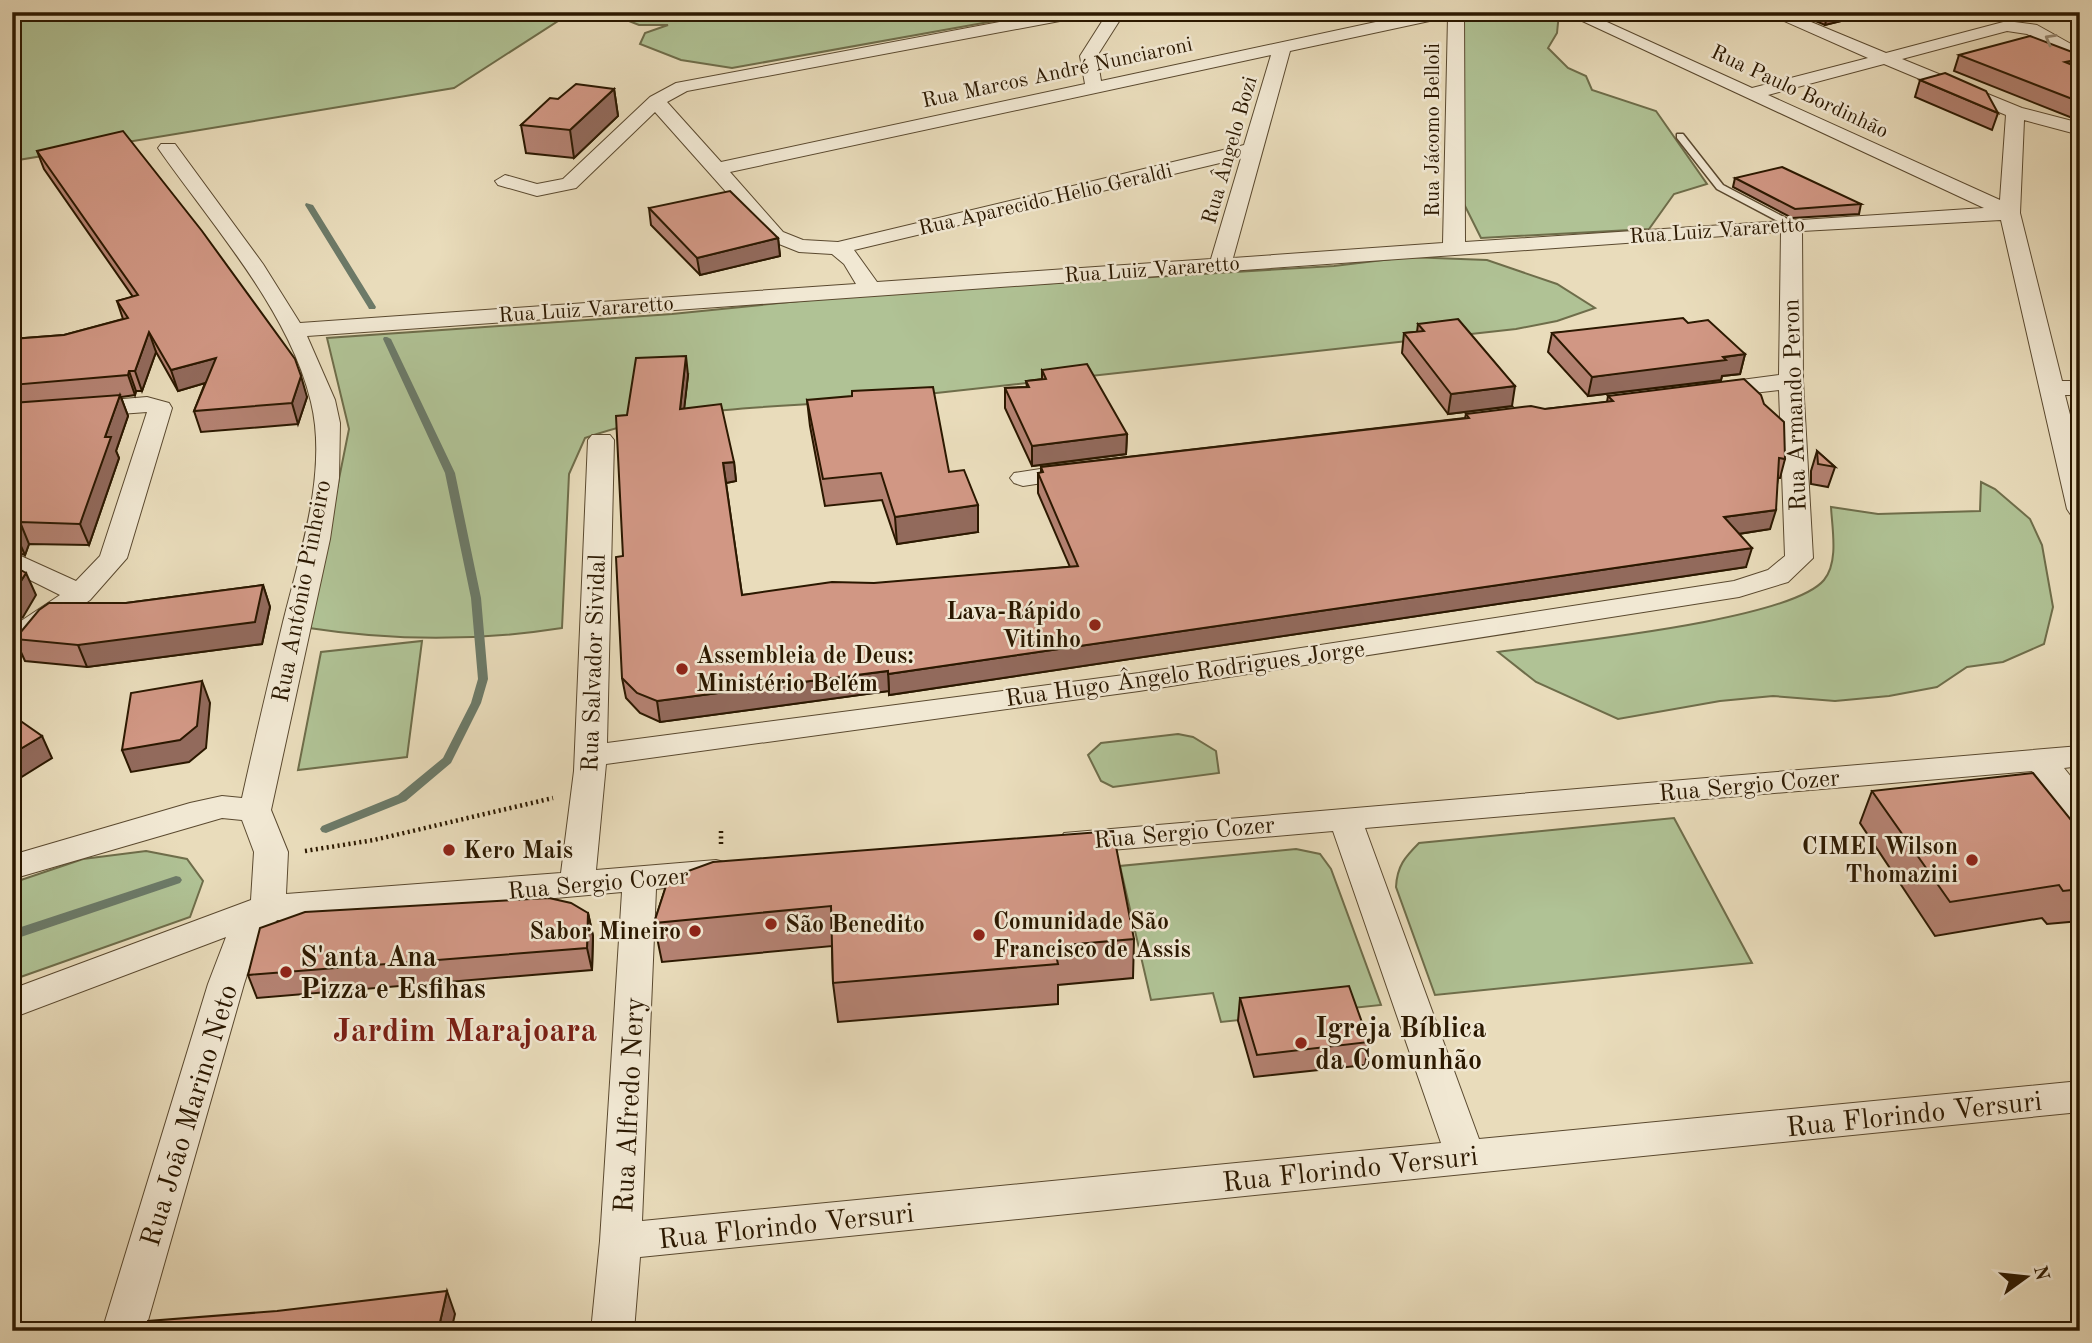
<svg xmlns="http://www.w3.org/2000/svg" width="2092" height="1343" viewBox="0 0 2092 1343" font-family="'Old Standard TT',serif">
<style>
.green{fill:#b0c295;stroke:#6e6d4a;stroke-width:2}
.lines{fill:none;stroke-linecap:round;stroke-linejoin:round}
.stream{fill:#6c7a68;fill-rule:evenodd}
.lane-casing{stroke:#5a492f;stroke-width:3}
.street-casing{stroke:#5a492f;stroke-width:2}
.path{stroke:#2b1800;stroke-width:4.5;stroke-dasharray:2 3.5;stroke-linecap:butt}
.lane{fill:#f1e8d3;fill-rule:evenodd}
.street{fill:#f1e8d3;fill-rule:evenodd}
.wall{fill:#b48272;stroke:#2b1800;stroke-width:2}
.shaded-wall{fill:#926a5c;stroke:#2b1800;stroke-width:2}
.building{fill:#d19784;stroke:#2b1800;stroke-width:2}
.oneway{stroke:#988a74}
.poi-dot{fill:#8f2418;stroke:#f1e8d3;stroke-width:2.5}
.labels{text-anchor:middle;stroke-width:5;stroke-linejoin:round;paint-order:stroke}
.far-street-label{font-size:21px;fill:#2b1800;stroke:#f1e8d3}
.street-label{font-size:24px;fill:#2b1800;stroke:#f1e8d3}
.poi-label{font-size:24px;font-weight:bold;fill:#2b1800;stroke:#f1e8d3;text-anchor:start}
.near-poi-label{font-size:28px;font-weight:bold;fill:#2b1800;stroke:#f1e8d3;text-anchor:start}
.near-street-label{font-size:28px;fill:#2b1800;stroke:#f1e8d3}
.near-quarter-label{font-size:33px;font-weight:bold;fill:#7a1f14;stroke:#f1e8d3}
</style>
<rect width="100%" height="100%" fill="#e9dcbb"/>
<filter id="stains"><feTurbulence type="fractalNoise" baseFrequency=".00286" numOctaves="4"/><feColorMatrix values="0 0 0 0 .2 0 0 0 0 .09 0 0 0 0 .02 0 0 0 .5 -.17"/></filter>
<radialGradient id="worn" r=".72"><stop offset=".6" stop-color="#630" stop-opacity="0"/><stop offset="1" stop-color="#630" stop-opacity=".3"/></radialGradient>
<g class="green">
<polygon points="12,12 572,12 454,88 12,161"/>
<polygon points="606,12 1044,12 732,68 681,60 640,44 645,33 668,25 639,25"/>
<polygon points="1473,12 1559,13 1557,33 1548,48 1568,68 1586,76 1592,90 1656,111 1707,184 1674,194 1649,229 1481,238 1463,202 1463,15"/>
<path d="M1408,257L1487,260L1557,284L1595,308L1557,321L1516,329C1311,351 1105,375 900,397C795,409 686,402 585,438L569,474L562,628C479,641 393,641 309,628L349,429L327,338L672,314L869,294L1334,266Z"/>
<path d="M1981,482L1995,489L2030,519L2042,545L2053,607L2044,644L2003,662L1967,667L1937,687L1889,696L1835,701L1773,696L1720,701L1618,719L1536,682L1498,652C1559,643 1790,621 1824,580C1839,562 1832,528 1831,507L1878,514L1980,511Z"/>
<polygon points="422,641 407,757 298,770 321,652"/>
<polygon points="1178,734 1193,737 1216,751 1219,773 1113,787 1101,781 1088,755 1101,743"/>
<path d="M1674,818L1752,963L1435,995L1396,887C1397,866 1405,857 1419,843Z"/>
<polygon points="1296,849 1320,854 1331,869 1381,1005 1221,1022 1213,993 1151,1000 1120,866"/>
<polygon points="146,851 187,859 203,881 190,917 12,980 12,883 83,859"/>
</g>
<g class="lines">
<g class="stream">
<polygon points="306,203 313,205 376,307 375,309 369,309 368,307 305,205"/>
<polygon points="384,337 387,337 391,339 455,473 481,598 488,679 481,703 451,763 406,801 326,833 322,832 320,829 322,826 398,795 443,758 471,703 478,679 471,598 445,473 383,339"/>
<polygon points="176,876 180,877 182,880 180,883 12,940 12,930"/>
</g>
<g class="lane-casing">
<polygon id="lane" points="1677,134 1683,134 1723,185 1795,223 1795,227 1789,227 1717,189 1677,138"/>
</g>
<g class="street-casing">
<g id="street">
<path d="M1053,12H1089L1081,17L687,91L667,102L721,162L1085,84L1080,56L1108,12H1125L1097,56L1101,81L1422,12H1464L1465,242L1984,208L1563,12H1585L1752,88L1868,58L1764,12H1787L1886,53L2007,21L2037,25L2080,49V61L2027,34L2007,31L1902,59L2022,108L2080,123V135L2024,120L2020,213L2062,381H2080V395H2065L2080,454V517L2071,515L2067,509L2001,220L1802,231L1803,381L1813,558L1788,582L1739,597L1139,691L606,764L596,870L716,860L728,863L733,872L728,881L656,889L642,1221L1441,1143L1333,831L1076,853L1064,849L1059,841L1064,833L2080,746V766L2064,768L2080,788V821L2069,818L2032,771L1365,828L1479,1139L2080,1081V1112L640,1257L634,1331H591L600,1241L622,892L310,920H277L256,947L244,984L145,1331H102L208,984L226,937L12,1018V989L251,900L254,852L242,820L222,818L12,879V855L190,803L222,796L242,798C255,739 269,680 283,622C300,553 328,472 311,402C289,310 211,224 158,148L161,144H175L263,264L300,323L856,284L844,264L832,254L799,252L769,240L655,112L576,188L537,196L498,185L495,181L505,175L537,184L563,179L650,97L676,83ZM1448,17L1443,243L1233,258L1290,51ZM1271,55L1244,145L838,242L803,240L783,232L730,172ZM1884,64L2006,115L2000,200L1768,95ZM1241,158L1211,259L877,282L854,250ZM1781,232L1779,375L1711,384L1702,386L1699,391L1702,396L1711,398L1779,390L1785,556L1768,570L1734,581L1139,673L607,743L614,440L610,435H592L588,440L574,771L561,873L286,894L288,852L271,810L330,539L339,478L340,423L335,400L307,336Z"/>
<polygon points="147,397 169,403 172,408 127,558 90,600 22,646 12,649 12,627 60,595 12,571 12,552 76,581 100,556 147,412 12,422 12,408"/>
<polygon points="1079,463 1088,466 1092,471 1088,476 1023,486 1014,483 1010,478 1014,473"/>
</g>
</g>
<g class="path">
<polyline points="721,831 721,844"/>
<polyline points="305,851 374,840 553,798"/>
</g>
<use href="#lane" class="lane"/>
<use href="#street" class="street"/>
</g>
<g class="wall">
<polygon points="1794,12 1874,12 1874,13 1825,25"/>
<polygon points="1959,55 2080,55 2080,121 1954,71"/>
<polygon points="1920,80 1998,113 1992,130 1915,97"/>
<polygon points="614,89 618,116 574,158 526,153 521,125 558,99"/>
<polygon points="37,151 307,397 298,424 201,432 194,411 205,383 178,391 156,352 142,391 136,391 135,395 121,397 128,416 116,451 119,458 89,545 29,544 25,555 12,551 12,339 64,335 123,319 117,301 133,297 44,169"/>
<polygon points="1735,178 1861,204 1859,214 1792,218 1733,187"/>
<polygon points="649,208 778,238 780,256 700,275 651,225"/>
<polygon points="1688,323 1745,354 1740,374 1722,376 1721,380 1588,396 1548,352 1552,333"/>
<polygon points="1418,324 1512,406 1448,414 1402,353 1404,333 1417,332"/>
<polygon points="1042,370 1127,434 1126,454 1032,466 1005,408 1005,388 1027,387 1026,381 1042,379"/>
<polygon points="688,375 684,408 734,462 736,481 726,483 742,595 1070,567 1038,493 1038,473 1041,473 1041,467 1465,418 1466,414 1545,409 1607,402 1608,396 1785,459 1780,478 1778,478 1770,529 1739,534 1746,567 889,695 889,691 660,722 640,713 626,698 622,678 623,556 627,415"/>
<polygon points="807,400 949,472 978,532 897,544 882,500 825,506 810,426"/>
<polygon points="1817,451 1835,467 1828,487 1811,484 1811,471"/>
<polygon points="263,585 270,607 262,644 87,667 25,661 15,639 126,603"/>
<polygon points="1872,791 2080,831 2080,921 2047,924 2042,918 1935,936 1860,823"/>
<polygon points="666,886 1134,939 1133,978 1058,985 1058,1004 838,1022 833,983 832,946 662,962 654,923"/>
<polygon points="588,913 593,936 592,970 257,998 248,975"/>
<polygon points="1240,998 1369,1042 1365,1065 1254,1077 1238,1021"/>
</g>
<g class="shaded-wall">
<polygon points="1828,12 1874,12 1874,13 1825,25"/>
<polygon points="2080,59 2080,72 2065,62"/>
<polygon points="614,89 618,116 574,158 570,130"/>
<polygon points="778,238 780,256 700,275 697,258"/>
<polygon points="149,332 156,352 142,391 135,371"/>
<polygon points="1745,354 1740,374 1722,376 1721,380 1588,396 1592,377"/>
<polygon points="686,356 688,375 682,428 680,409"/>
<polygon points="216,358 222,378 178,391 171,370"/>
<polygon points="129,371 136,391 135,395 128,375"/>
<polygon points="301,376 307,397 298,424 292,403"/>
<polygon points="1515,386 1512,406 1448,414 1451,394"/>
<polygon points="120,395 128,416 116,451 119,458 89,545 80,524 105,437"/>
<polygon points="1127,434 1126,454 1032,466 1032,446"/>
<polygon points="734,462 736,481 726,483 723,463"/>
<polygon points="978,505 978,532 897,544 895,517"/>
<polygon points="1776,510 1770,529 1718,537 1724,517"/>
<polygon points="20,522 29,544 25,555 15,533"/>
<polygon points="1752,548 1746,567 889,695 888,674"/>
<polygon points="26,573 36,595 23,617 12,624 12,595"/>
<polygon points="263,585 270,607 262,644 87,667 78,645"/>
<polygon points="888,671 889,691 660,722 657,701"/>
<polygon points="202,681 210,703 206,748 189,762 131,772 122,750"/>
<polygon points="42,736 52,758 12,783 12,754"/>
<polygon points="588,913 593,936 592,970 587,948"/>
<polygon points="447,1291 455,1314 451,1331 438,1331"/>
</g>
<g class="building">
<polygon points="2030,36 2080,55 2080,59 2065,62 2080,68 2080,102 1959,55"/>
<polygon points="1945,73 1986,91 1998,113 1920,80"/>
<polygon points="576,84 614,89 570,130 521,125 550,98 558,99"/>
<polygon points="123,131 202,231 295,359 301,376 292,403 194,411 216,358 171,370 149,332 135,371 129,371 128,375 12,385 12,339 64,335 128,318 117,301 138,295 37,151"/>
<polygon points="1782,167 1861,204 1795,209 1735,178"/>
<polygon points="730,191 778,238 697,258 649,208"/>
<polygon points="1683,318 1688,323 1708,320 1745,354 1723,357 1726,360 1592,377 1552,333"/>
<polygon points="1458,319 1515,386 1451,394 1404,333 1424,331 1418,324"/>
<polygon points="686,356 680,409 721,404 734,462 723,463 742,595 832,582 874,583 1078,566 1038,473 1043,472 1041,467 1469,418 1466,414 1531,406 1545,409 1613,401 1608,396 1744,379 1761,395 1764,404 1784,422 1785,459 1779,458 1776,510 1724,517 1752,548 888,674 888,671 657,701 637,693 622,678 616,557 623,556 616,416 627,415 636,358"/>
<polygon points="1087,364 1127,434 1032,446 1005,388 1029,387 1026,381 1046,379 1042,370"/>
<polygon points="933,387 949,472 964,470 978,505 895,517 881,473 823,479 807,400 852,396 852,391"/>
<polygon points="120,395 105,437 111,437 80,524 20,522 15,533 12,532 12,403"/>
<polygon points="1817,451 1835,467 1818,464"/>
<polygon points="12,565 26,573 12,595"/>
<polygon points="263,585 255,622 78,645 15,639 39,610 49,603 126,603"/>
<polygon points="202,681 197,726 180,740 122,750 131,693"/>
<polygon points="12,715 42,736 12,754"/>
<polygon points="2033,773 2080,831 2080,889 2063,891 2059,885 1950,902 1872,791"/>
<polygon points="1113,831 1134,939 1054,946 1058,964 833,983 831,906 654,923 666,886 677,875 713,862"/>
<polygon points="549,898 571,903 588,913 587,948 248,975 260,928 305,912"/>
<polygon points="1349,986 1369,1042 1257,1055 1240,998"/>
<polygon points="447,1291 438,1331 146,1331 148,1321 277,1311"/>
</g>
<defs><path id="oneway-chevron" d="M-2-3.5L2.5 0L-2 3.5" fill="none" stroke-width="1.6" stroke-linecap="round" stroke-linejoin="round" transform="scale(1.75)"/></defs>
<use class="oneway" href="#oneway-chevron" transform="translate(2050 39) rotate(-151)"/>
<g class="poi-dot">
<circle cx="1095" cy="625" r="7"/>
<circle cx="682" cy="669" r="7"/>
<circle cx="449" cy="850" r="7"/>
<circle cx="1972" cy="860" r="7"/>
<circle cx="771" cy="924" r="7"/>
<circle cx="695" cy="931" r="7"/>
<circle cx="979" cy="935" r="7"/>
<circle cx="286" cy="972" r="7"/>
<circle cx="1301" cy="1043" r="7"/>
</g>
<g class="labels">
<g class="far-street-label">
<text transform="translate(1057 72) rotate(-12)" y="7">Rua Marcos André Nunciaroni</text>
<text transform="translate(1800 91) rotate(25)" y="7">Rua Paulo Bordinhão</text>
<text transform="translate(1432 130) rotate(-90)" y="7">Rua Jácomo Belloli</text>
<text transform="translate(1229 150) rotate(-74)" y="7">Rua Ângelo Bozi</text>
<text transform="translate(1045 199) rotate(-13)" y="7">Rua Aparecido Helio Geraldi</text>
<text transform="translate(1717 230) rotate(-4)" y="7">Rua Luiz Vararetto</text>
<text transform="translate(1152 269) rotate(-4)" y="7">Rua Luiz Vararetto</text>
<text transform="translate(586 309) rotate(-4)" y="7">Rua Luiz Vararetto</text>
</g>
<g class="street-label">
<text transform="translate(1794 405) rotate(-92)" y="8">Rua Armando Peron</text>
<text transform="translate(301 591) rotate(-79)" y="8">Rua Antônio Pinheiro</text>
<text transform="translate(593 663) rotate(-88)" y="8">Rua Salvador Sividal</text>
<text transform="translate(1185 673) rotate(-8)" y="8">Rua Hugo Ângelo Rodrigues Jorge</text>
<text transform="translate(1749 785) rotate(-5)" y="8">Rua Sergio Cozer</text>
<text transform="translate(1184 832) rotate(-5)" y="8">Rua Sergio Cozer</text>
<text transform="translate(598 883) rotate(-5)" y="8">Rua Sergio Cozer</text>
</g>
<g class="poi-label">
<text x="1081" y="619" text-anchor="end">Lava-Rápido<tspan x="1081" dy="28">Vitinho</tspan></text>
<text x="696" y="663">Assembleia de Deus:<tspan x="696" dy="28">Ministério Belém</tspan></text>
<text x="1958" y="854" text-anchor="end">CIMEI Wilson<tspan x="1958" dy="28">Thomazini</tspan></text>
<text x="463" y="858">Kero Mais</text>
<text x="993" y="929">Comunidade São<tspan x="993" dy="28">Francisco de Assis</tspan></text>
<text x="785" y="932">São Benedito</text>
<text x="681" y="939" text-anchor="end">Sabor Mineiro</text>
</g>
<g class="near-poi-label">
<text x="300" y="966">S'anta Ana<tspan x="300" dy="32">Pizza e Esfihas</tspan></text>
<text x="1315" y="1037">Igreja Bíblica<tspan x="1315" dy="32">da Comunhão</tspan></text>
</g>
<g class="near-street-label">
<text transform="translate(628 1105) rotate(-87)" y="10">Rua Alfredo Nery</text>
<text transform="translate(1914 1113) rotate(-6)" y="10">Rua Florindo Versuri</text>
<text transform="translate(188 1115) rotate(-73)" y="10">Rua João Marino Neto</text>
<text transform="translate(1350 1168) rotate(-6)" y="10">Rua Florindo Versuri</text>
<text transform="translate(786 1225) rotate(-6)" y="10">Rua Florindo Versuri</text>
</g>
<g class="near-quarter-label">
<text x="465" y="1041">Jardim Marajoara</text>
</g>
</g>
<rect width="2092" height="1343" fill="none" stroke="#e9dcbb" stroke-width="42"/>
<rect x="14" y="14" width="2064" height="1315" fill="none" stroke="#2b1800" stroke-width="3.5"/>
<rect x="21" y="21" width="2050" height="1301" fill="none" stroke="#2b1800" stroke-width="2"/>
<g transform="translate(2026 1277) rotate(75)" stroke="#f1e8d3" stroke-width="5" paint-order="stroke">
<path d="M0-5L12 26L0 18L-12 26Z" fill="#2b1800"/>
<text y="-10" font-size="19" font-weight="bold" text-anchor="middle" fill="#2b1800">N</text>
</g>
<rect width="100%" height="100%" filter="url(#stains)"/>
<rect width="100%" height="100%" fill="url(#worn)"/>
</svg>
